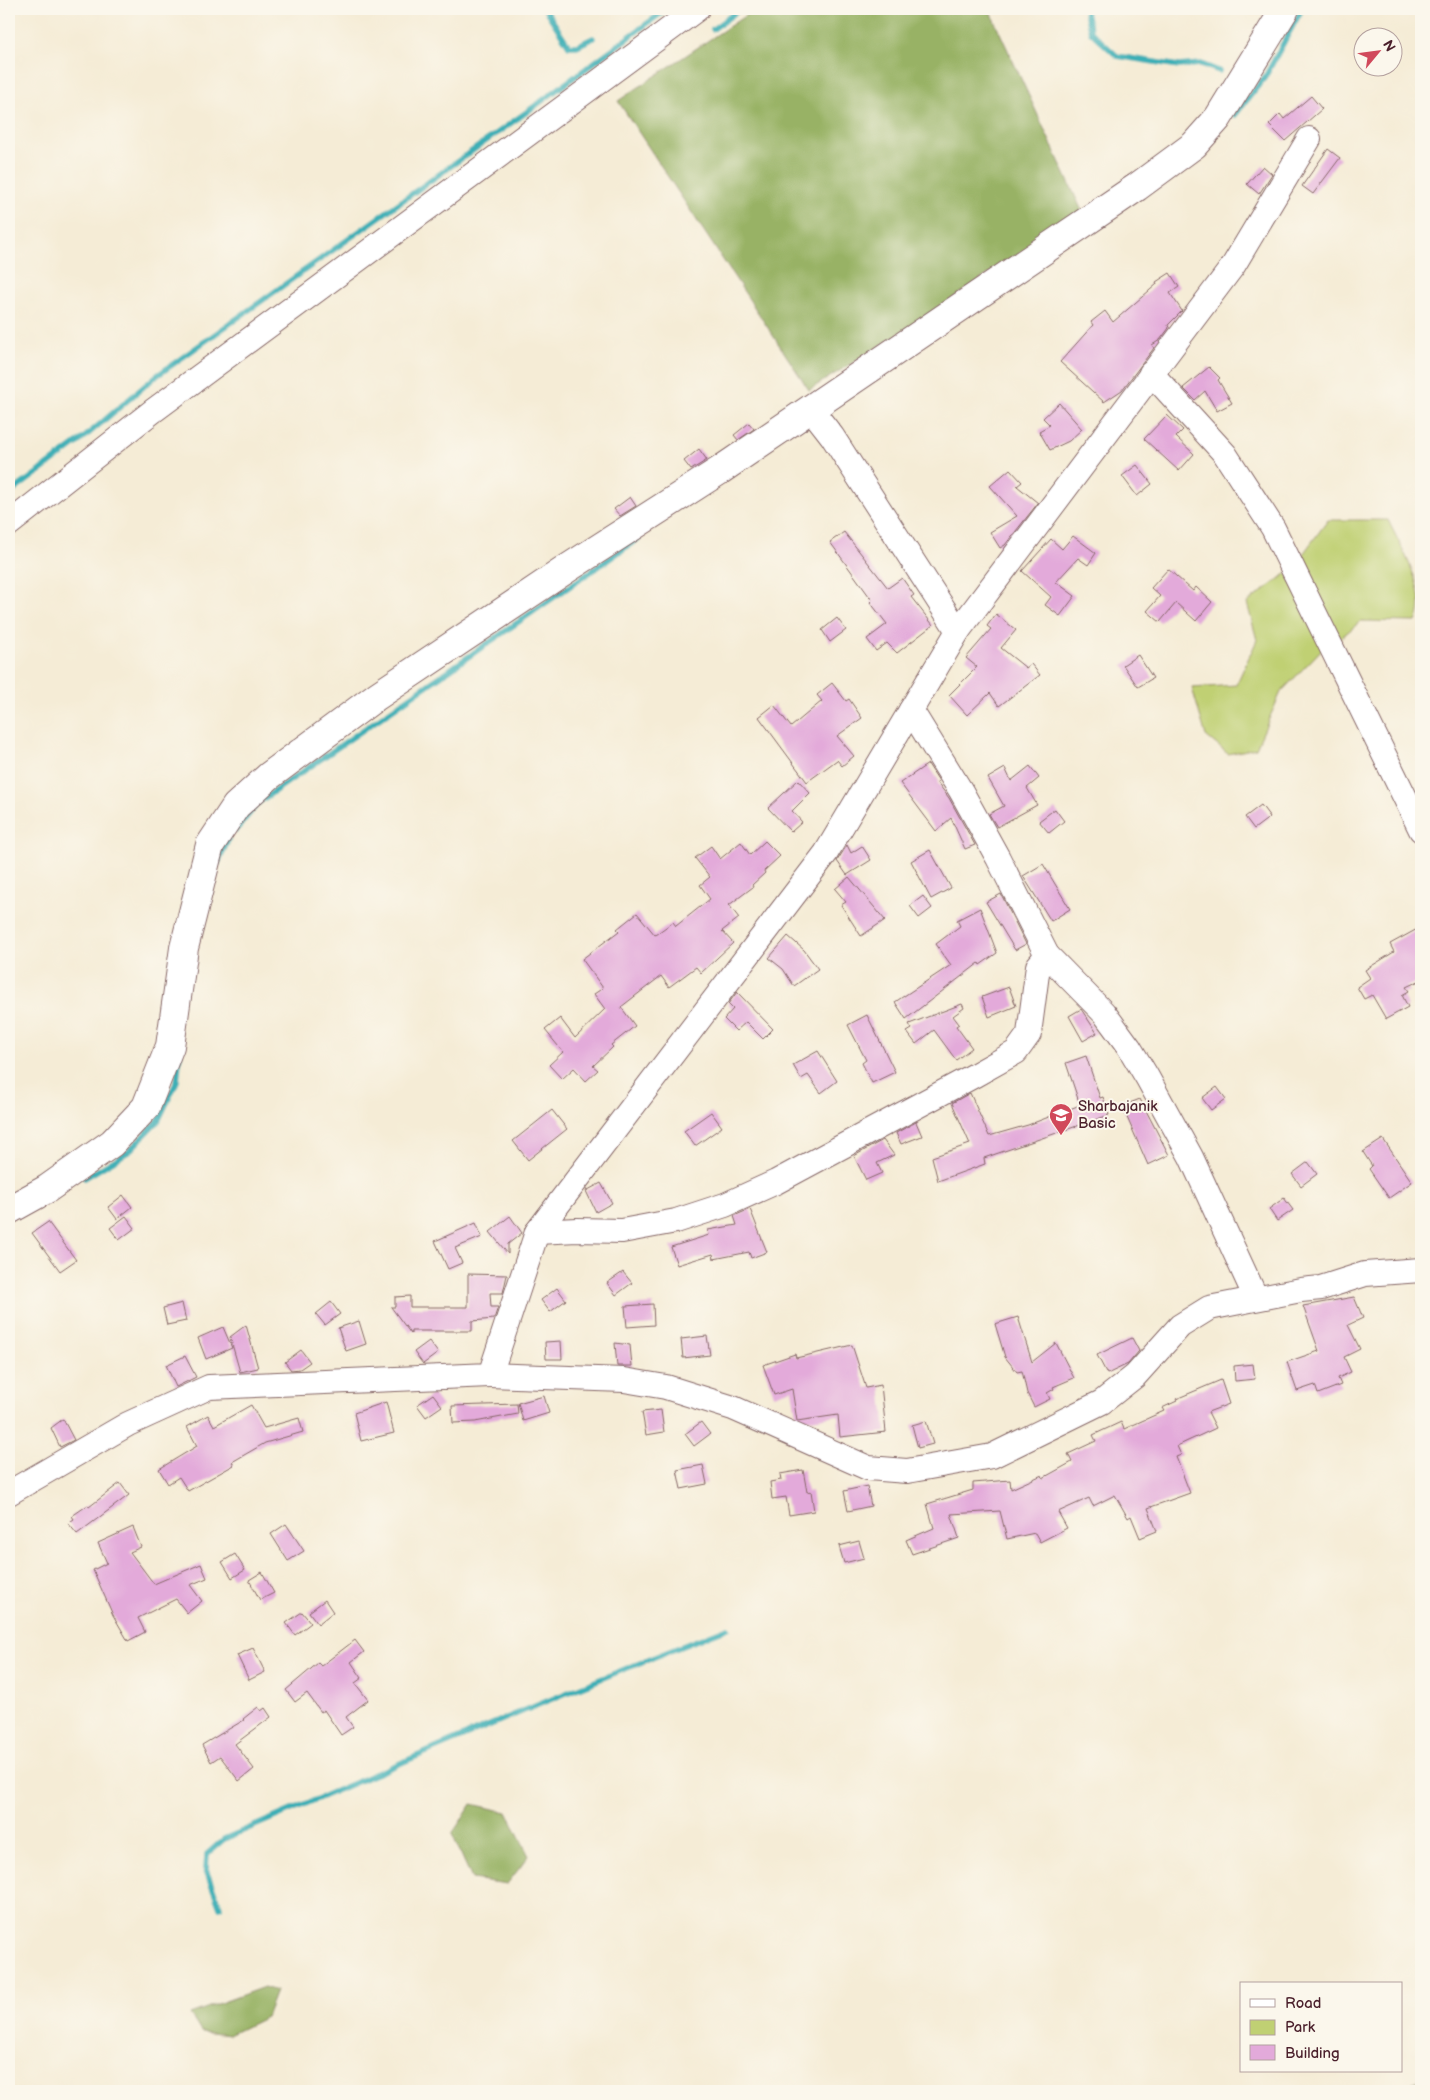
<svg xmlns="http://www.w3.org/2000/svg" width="1430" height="2100" viewBox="0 0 1430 2100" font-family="'Balsamiq Sans',sans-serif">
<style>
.green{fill:#c0d073;stroke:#85784f}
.forest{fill:#98b265;stroke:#716848}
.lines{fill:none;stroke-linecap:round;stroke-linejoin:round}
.stream{stroke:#3eafb6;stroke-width:5.5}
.building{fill:#e3aada}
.minor-casing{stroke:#866767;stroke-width:26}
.tertiary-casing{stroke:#866767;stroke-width:30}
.minor{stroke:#fff;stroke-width:24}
.tertiary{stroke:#fff;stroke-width:28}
.labels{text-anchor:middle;stroke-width:4;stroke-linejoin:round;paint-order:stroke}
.poi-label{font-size:15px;fill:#4a1f2b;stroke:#fbf7ec;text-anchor:start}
</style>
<rect width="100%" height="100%" fill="#fbf7ec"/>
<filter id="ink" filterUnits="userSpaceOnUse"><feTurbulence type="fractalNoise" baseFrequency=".02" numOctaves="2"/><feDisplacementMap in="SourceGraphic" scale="10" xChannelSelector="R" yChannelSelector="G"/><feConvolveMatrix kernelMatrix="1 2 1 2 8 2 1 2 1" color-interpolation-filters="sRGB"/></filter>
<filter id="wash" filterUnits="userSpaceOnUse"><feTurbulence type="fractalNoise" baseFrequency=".0096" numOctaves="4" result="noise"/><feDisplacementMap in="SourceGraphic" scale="20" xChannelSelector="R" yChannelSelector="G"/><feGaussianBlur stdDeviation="1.12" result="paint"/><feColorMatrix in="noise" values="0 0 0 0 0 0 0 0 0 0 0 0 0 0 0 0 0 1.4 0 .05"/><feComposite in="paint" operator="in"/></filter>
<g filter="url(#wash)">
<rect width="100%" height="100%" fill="#f5ecd6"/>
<g class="green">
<path d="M1328,520H1388C1401,548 1430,593 1416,622L1361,621L1337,641L1300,558Z"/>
<polygon points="1287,573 1324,647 1281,692 1256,748 1228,754 1206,736 1192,688 1236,685 1257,640 1247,603"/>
</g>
<g class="forest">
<polygon points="755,9 989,9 1082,211 915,324 809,390 618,101"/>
<polygon points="472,1804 507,1812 529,1856 507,1884 472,1879 452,1834"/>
<polygon points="264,1987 276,1991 266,2017 229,2035 201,2032 190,2014"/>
<polygon points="1421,2079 1421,2091 1392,2091"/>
</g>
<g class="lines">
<g class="stream">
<polyline points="545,9 569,46 577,46 593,38"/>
<polyline points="1085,9 1091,32 1117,56 1179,66 1201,64 1219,71"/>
<polyline points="713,29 740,9"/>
<polyline points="1235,115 1265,77 1302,9"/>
<polyline points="9,494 80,441 155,377 528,111 667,9"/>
<polyline points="236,830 259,802 638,539"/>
<polyline points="218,863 228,840"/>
<polyline points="85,1178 128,1152 158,1121 177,1081 180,1053"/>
<path d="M220,1907L206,1870L207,1854L224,1839C392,1767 558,1694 728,1628"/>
</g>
</g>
<g id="blocks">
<g class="building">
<polygon points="1311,96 1322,109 1285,141 1269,125 1280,114 1284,119"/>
<polygon points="1328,149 1340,158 1313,194 1302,186"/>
<polygon points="1263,166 1272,174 1259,194 1247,184"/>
<polygon points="1170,273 1179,287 1170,293 1182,311 1168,325 1169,328 1160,340 1152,345 1154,348 1122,390 1104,402 1060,362 1093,325 1091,322 1105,311 1113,322 1157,284 1156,282"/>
<polygon points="1209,367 1220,378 1218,380 1232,403 1217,411 1205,391 1195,400 1183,388"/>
<polygon points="1059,403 1082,429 1069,441 1050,450 1039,431 1050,425 1043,418"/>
<polygon points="1167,415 1183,430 1176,437 1194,454 1179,471 1144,439"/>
<polygon points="749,423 754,429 738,440 734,435"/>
<polygon points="699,449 707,460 691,470 684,461"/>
<polygon points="1137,465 1152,484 1137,496 1122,476"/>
<polygon points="1010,469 1022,482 1017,486 1038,503 1005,545 1000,548 990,532 1017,516 990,486"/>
<polygon points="630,497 636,506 620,516 614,509"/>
<polygon points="844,532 888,588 902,578 914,595 911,597 933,625 897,653 887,643 876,651 867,639 887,624 870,602 872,600 830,542"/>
<polygon points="1073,536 1096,553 1088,565 1078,558 1056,582 1075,596 1060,616 1045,605 1051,597 1022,571 1051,539 1062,549"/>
<polygon points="1168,569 1193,591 1196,587 1212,602 1196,621 1176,603 1160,622 1147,611 1160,596 1151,588"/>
<polygon points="996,614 1016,630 1001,648 1026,668 1031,664 1040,675 999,706 990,693 967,715 949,695 977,667 966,658 991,629 987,626"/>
<polygon points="837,618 846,630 830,642 822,630"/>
<polygon points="1138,655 1153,678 1138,687 1123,665"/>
<polygon points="832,683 846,701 849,699 862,718 837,736 854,756 842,766 837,760 807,782 759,717 774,705 791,727 822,701 817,695"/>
<polygon points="928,764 939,781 937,782 949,798 975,845 965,849 951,818 936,831 900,783"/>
<polygon points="1030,766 1039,778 1027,788 1037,805 997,827 989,814 1004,806 988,778 1005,768 1011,781"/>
<polygon points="798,780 810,793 792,811 802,822 791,832 768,808"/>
<polygon points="1261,805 1270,817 1254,829 1245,817"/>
<polygon points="1055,809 1064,821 1049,833 1039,821"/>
<polygon points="765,841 780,856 764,871 765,873 752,885 753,887 729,905 739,918 722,931 733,943 701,973 696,967 669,987 661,976 621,1007 635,1026 611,1045 613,1047 593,1066 598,1070 586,1081 574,1068 562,1079 549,1065 563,1052 545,1030 560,1018 575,1038 605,1009 594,994 603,988 582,959 619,931 617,929 637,913 655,935 673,922 676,926 710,899 700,885 710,877 695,858 711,846 720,859 741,842 750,855"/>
<polygon points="847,845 851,853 862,846 871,860 847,875 837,861"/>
<polygon points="930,850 951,888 931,899 911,861"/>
<polygon points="1043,864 1070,909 1051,921 1023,876"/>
<polygon points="849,877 885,920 861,936 841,905 846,902 835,889"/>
<polygon points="1001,894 1026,944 1015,950 986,902"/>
<polygon points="923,896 932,908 919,918 910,906"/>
<polygon points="980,908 997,953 980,965 979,963 906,1019 895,1002 951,965 936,944 960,926 957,920"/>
<polygon points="1421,927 1421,980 1406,987 1409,991 1402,995 1408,1007 1386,1019 1372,995 1364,999 1357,987 1370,978 1365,970 1394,952 1390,944"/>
<polygon points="788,936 804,950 818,969 794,986 783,969 769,958"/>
<polygon points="1009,987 1016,1006 989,1017 982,997"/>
<polygon points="737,992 773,1029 763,1039 746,1022 736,1031 724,1019 733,1009 728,1004"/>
<polygon points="962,1004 964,1008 953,1016 959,1024 956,1026 972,1048 956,1060 934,1030 916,1044 907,1032 912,1029 909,1024"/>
<polygon points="1081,1009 1097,1033 1083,1041 1069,1016"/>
<polygon points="867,1015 895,1072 872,1083 862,1063 866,1060 848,1025"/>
<polygon points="818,1051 837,1081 821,1093 808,1075 801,1079 793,1065"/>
<polygon points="1086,1056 1100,1098 1103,1097 1109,1115 984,1158 985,1164 938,1181 932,1157 970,1144 952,1103 970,1093 989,1136 1028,1125 1080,1105 1066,1063"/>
<polygon points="1217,1087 1226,1099 1211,1110 1202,1098"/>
<polygon points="1140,1099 1169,1155 1148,1165 1122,1106"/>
<polygon points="552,1110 567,1129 528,1160 513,1141"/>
<polygon points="711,1112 722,1127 695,1146 684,1131"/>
<polygon points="916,1122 922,1136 901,1144 896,1133"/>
<polygon points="1383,1139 1412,1182 1389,1198 1369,1169 1372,1166 1363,1152"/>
<polygon points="883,1140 894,1155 877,1163 882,1173 866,1180 854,1156"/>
<polygon points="1308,1162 1317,1174 1301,1186 1292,1174"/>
<polygon points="601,1183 612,1203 596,1212 586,1191"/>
<polygon points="123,1195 132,1207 117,1219 108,1207"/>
<polygon points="1284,1198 1293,1210 1277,1221 1269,1209"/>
<polygon points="750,1209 767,1252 751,1258 749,1252 714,1259 713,1254 677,1265 671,1247 709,1235 708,1230 737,1225 734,1216"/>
<polygon points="126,1216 135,1228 119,1240 110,1228"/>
<polygon points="510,1216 522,1233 508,1244 508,1254 490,1232"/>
<polygon points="48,1222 76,1260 60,1271 32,1233"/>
<polygon points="476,1223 482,1237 455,1248 462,1263 448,1269 435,1241"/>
<polygon points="623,1272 632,1283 616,1295 607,1283"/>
<polygon points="468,1274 507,1275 503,1293 490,1293 491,1307 498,1307 494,1319 472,1321 472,1331 411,1331 411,1334 391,1307 395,1307 395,1297 410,1296 410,1307 468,1307"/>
<polygon points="557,1288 566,1300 550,1312 541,1300"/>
<polygon points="1354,1297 1363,1318 1348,1325 1360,1349 1344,1357 1351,1372 1338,1378 1341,1385 1318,1394 1315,1385 1297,1391 1287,1362 1319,1351 1303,1306"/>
<polygon points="331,1302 340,1314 325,1325 316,1314"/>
<polygon points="182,1303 186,1321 167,1325 163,1308"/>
<polygon points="653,1304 654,1325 627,1327 625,1306"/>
<polygon points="1018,1317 1032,1362 1056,1343 1074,1378 1053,1387 1054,1389 1047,1393 1050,1399 1034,1407 1027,1393 1022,1371 1017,1372 1005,1357 995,1324"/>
<polygon points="359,1321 366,1344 346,1351 338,1328"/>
<polygon points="246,1325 258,1368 240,1372 230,1337"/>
<polygon points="223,1327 232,1348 206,1359 198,1338"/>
<polygon points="707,1336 710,1355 683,1358 681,1339"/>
<polygon points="1132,1338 1139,1351 1128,1364 1107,1374 1097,1355"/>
<polygon points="429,1341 438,1353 423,1364 414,1352"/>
<polygon points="561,1341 562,1359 546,1359 545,1342"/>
<polygon points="615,1343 630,1345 632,1366 617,1366"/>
<polygon points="852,1345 866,1388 881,1385 886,1432 840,1437 838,1415 797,1421 792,1389 774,1395 763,1365 795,1354 796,1358"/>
<polygon points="301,1350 310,1362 300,1369 291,1370 285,1362"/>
<polygon points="185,1356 196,1377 176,1387 166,1365"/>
<polygon points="1253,1364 1255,1379 1235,1381 1234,1366"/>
<polygon points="1221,1380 1229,1404 1208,1412 1216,1428 1177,1446 1181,1455 1176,1457 1190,1493 1148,1508 1157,1531 1140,1538 1131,1516 1128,1518 1115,1495 1093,1506 1089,1498 1058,1512 1067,1528 1040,1542 1035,1533 1007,1539 1000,1511 951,1514 959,1538 912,1554 906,1540 934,1528 927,1504 973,1490 973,1483 1010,1480 1011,1489 1042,1475 1043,1478 1072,1462 1068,1454 1096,1441 1093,1435 1121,1422 1124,1429 1164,1411 1162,1408 1177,1401 1176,1399"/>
<polygon points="433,1394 442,1406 426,1417 417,1405"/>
<polygon points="544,1396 549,1413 523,1421 518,1403"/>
<polygon points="386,1402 394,1433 361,1441 354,1413"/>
<polygon points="517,1404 518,1414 475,1422 453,1423 452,1406"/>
<polygon points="251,1405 264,1428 299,1418 303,1432 265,1443 232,1462 234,1465 188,1491 179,1477 168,1484 159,1469 197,1446 187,1427 208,1415 214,1426"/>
<polygon points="661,1410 664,1432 646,1435 642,1412"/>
<polygon points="63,1419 74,1440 60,1447 51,1428"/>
<polygon points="926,1421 933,1444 918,1448 912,1425"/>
<polygon points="701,1422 710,1434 694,1446 685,1434"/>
<polygon points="703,1465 707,1484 681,1489 677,1470"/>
<polygon points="803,1470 807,1492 811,1491 814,1511 789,1515 786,1497 772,1499 770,1482 781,1480 780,1474"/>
<polygon points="120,1483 129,1495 77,1534 68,1523 74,1519 72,1516 88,1505 89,1507"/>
<polygon points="867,1486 871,1506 848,1511 844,1491"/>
<polygon points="286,1524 304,1551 288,1561 271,1534"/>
<polygon points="133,1527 141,1547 130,1552 154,1584 201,1564 207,1578 190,1585 202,1601 187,1613 176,1599 138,1618 145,1632 128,1641 113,1615 93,1570 107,1563 98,1543"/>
<polygon points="859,1541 864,1558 844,1563 839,1546"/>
<polygon points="235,1554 245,1570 232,1578 222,1562"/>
<polygon points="262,1572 274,1593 260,1600 249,1580"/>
<polygon points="325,1600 333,1612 318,1624 309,1612"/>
<polygon points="302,1612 311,1623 295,1635 286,1623"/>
<polygon points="355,1640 364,1652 351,1662 362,1678 355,1683 368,1700 346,1717 353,1727 341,1735 324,1710 321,1712 307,1693 295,1702 286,1690 318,1663 321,1666"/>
<polygon points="253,1648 265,1672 249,1680 237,1655"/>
<polygon points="258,1707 261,1711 265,1708 271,1717 235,1744 254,1769 239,1781 220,1756 211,1762 202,1745 244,1720 243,1719"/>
</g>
</g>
</g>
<g filter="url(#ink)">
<use href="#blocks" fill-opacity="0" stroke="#866767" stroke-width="1"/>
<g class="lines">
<g class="minor-casing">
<g id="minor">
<polyline points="1151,373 1225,454 1273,528 1421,830"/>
<polyline points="811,409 832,436 958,631"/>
<polyline points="9,524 153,411 697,9"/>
<polyline points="911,710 961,791 998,858 1047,955 1104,1013 1129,1047 1147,1077 1191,1157 1256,1298"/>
<polyline points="537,1232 577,1230 622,1231 676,1221 725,1205 776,1182 975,1075 1016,1052 1029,1034 1038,966 1047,955"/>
<polyline points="490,1375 624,1380 666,1387 733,1408 868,1468 907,1471 992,1456 1102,1402 1135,1376 1180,1326 1209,1308 1301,1290 1321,1288 1365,1274 1421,1270"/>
<polyline points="9,1493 128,1424 209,1387 490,1375 537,1232 826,853 958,631 1233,266 1309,139"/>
</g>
</g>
<g class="tertiary-casing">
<polyline id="tertiary" points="9,1210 47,1189 112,1143 146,1107 170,1046 184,948 210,845 236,806 269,776 377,696 568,568 719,471 1137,187 1194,145 1218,118 1285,9"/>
</g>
<use href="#minor" class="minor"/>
<use href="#tertiary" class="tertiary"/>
</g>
</g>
<defs>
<g id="school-pin" transform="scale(1.25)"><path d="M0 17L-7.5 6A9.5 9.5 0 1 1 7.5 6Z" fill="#d1495b" stroke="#fbf7ec"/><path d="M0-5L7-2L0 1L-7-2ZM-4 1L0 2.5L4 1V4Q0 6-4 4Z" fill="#fff"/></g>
</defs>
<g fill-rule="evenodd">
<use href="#school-pin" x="1061" y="1115"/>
</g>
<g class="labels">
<g class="poi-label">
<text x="1078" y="1111">Sharbajanik<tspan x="1078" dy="17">Basic</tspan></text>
</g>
</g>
<rect width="1430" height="2100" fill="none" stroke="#fbf7ec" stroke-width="30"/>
<rect x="1240" y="1982" width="162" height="90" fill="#fbf7ec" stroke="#b4a19f"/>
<rect x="1250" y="1999" width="25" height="8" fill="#ffffff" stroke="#b4a19f"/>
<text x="1285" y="2008" font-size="15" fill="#4a1f2b">Road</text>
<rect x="1250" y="2020" width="25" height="15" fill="#c0d073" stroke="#b4a19f"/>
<text x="1285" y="2032" font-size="15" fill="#4a1f2b">Park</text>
<rect x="1250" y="2045" width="25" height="15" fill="#e3aada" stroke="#b4a19f"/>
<text x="1285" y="2058" font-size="15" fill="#4a1f2b">Building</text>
<g transform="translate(1378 52) rotate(61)"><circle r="24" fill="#fbf7ec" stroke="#b4a19f"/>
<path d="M0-4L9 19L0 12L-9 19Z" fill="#d1495b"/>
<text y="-8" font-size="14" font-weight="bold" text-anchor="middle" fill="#4a1f2b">N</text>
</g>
</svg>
